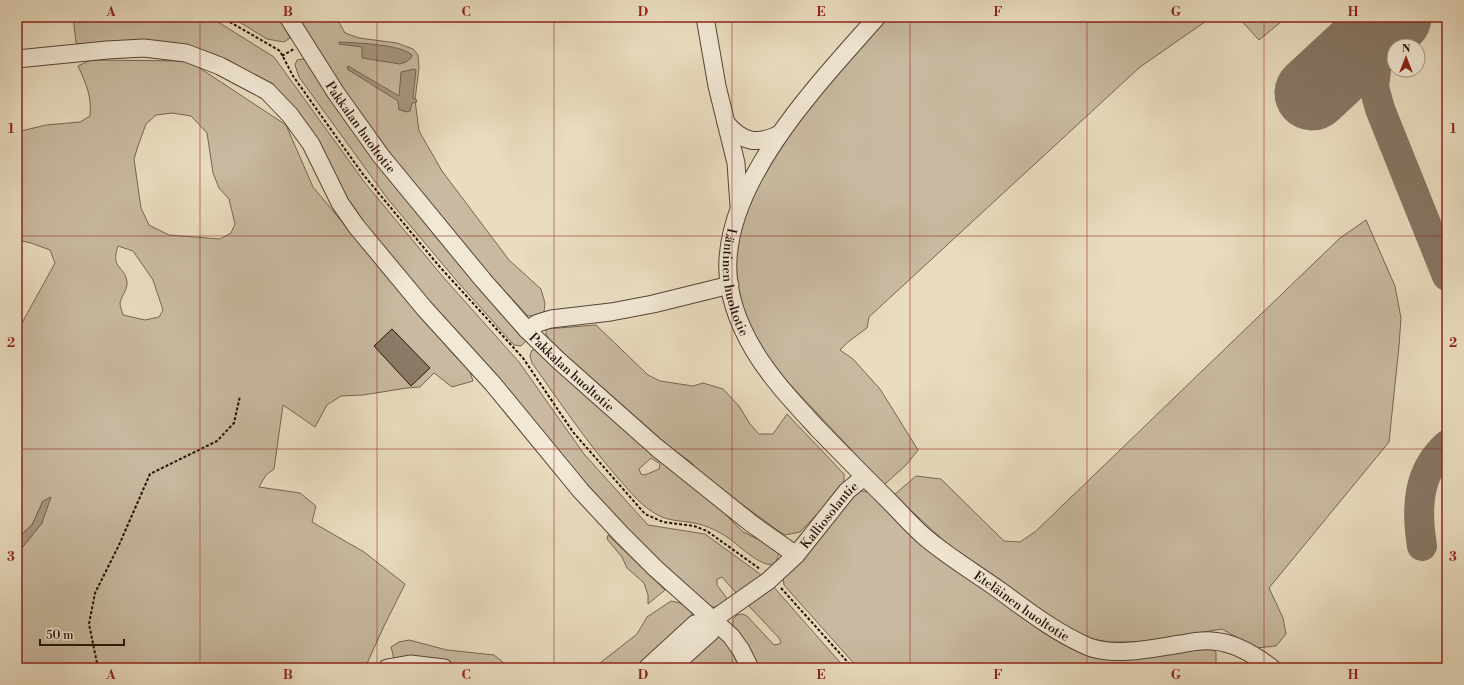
<svg xmlns="http://www.w3.org/2000/svg" width="1464" height="685" viewBox="0 0 1464 685" font-family="'Libre Bodoni',serif">
<style>
.green{fill:#c8b9a0;stroke:#766554;fill-rule:evenodd}
.water{fill:#a69781;stroke:#726151}
.lines{fill:none;stroke-linecap:round;stroke-linejoin:round}
.taxiway{stroke:#877664;stroke-width:30}
.runway{stroke:#877664;stroke-width:75}
.building{fill:#8b7b68;stroke:#251109}
.minor-casing{stroke:#564436;stroke-width:19}
.path{stroke:#251109;stroke-width:2;stroke-dasharray:3 2;stroke-linecap:butt}
.minor{stroke:#f1e8d5;stroke-width:17}
.grid{fill:none;stroke:#8f2418;stroke-width:1;stroke-opacity:0.55}
.labels{text-anchor:middle;stroke-width:3;stroke-linejoin:round;paint-order:stroke}
.street-label{font-size:13px;fill:#251109;stroke:#f1e8d5}
.neatline{fill:none;stroke:#8f2418;stroke-width:1.5}
.grid-label{font-size:13px;text-anchor:middle;font-weight:bold;fill:#8f2418}
</style>
<rect width="100%" height="100%" fill="#e9dcbf"/>
<filter id="stains"><feTurbulence type="fractalNoise" baseFrequency=".005" numOctaves="4"/><feColorMatrix values="0 0 0 0 .2 0 0 0 0 .09 0 0 0 0 .02 0 0 0 .5 -.17"/></filter>
<radialGradient id="worn" r=".72"><stop offset=".6" stop-color="#630" stop-opacity="0"/><stop offset="1" stop-color="#630" stop-opacity=".3"/></radialGradient>
<g class="green">
<polygon points="73,17 210,17 274,57 365,183 444,278 519,362 584,454 648,525 705,534 764,577 739,596 722,577 717,579 717,585 729,601 719,607 711,607 642,545 568,464 446,322 361,219 261,81 232,62 214,54 189,46 77,44 76,42"/>
<polygon points="231,17 279,17 290,38 284,42 267,39"/>
<polygon points="297,17 336,17 345,33 359,38 397,43 413,49 418,55 419,68 415,100 419,131 442,171 509,260 541,289 545,303 544,312 538,315 528,316 453,235 399,165 348,96"/>
<path d="M885,17H1212L1140,67L869,317L867,328L848,342L840,350L853,359L880,389L918,450L907,464L884,485C862,461 840,438 818,414C792,387 766,360 749,327C743,316 740,301 738,289C724,210 780,143 827,87C846,63 865,40 885,17Z"/>
<polygon points="1238,17 1287,17 1259,40"/>
<polygon points="303,59 308,62 368,149 436,237 527,340 521,346 514,345 456,280 387,198 299,77 295,65 297,60"/>
<path d="M91,60L189,61L286,125L313,187L453,354L469,369L473,381L452,387L434,373L420,387L407,388L363,395L341,396L327,405L315,427L283,405L274,469L266,475L259,487L300,493L316,506L312,522L364,552L405,584L384,626L365,668H17V570L22,556L21,549L42,523L43,501L32,525L22,534L17,540V332L55,263L50,250L31,243L17,240V132L46,125L80,122L90,116C92,96 86,84 78,66ZM172,113L191,116L207,133L213,173L219,188L229,199L235,224L231,233L220,239L169,235L149,225L141,208L134,159L138,146L146,124L156,115ZM118,246L133,251L153,280L163,310L159,317L145,320L123,315C122,311 120,306 120,303C121,296 128,289 127,282C125,265 110,270 118,246Z"/>
<polygon points="1366,220 1395,286 1401,318 1399,346 1389,442 1269,588 1283,618 1286,634 1276,646 1256,648 1222,629 1142,642 1109,642 1081,637 952,548 894,495 916,476 941,479 1004,541 1020,542 1036,531 1340,238"/>
<polygon points="596,325 648,375 660,381 693,386 703,383 723,389 739,406 750,424 759,434 773,434 787,414 844,474 844,482 838,492 800,532 785,535 780,532 699,473 692,463 670,447 550,341 546,334 546,329"/>
<path d="M532,350H535L542,355L709,498L743,532L776,548L779,553C778,556 777,560 776,562C767,573 737,544 730,539C720,532 706,525 694,523C683,521 672,521 662,517C643,509 630,491 617,477C586,441 559,401 532,363L530,356ZM651,458L660,464L659,469L645,475L641,474L639,469Z"/>
<polygon points="860,491 871,492 1082,653 1211,648 1216,652 1216,668 858,668 784,585 783,579 784,573 850,496"/>
<polygon points="608,535 665,590 648,604 648,595 644,583 627,568 622,557 607,539"/>
<polygon points="772,585 845,668 757,668 733,627 733,619 737,615 742,614 747,616 774,645 779,644 781,642 779,638 749,606 749,602"/>
<polygon points="671,601 680,603 690,610 692,615 689,621 639,668 592,668 600,663 637,634 647,617"/>
<polygon points="718,633 728,644 740,668 676,668"/>
<polygon points="409,640 447,650 494,655 508,666 531,664 545,665 548,668 462,668 455,666 394,659 391,647 399,642"/>
</g>
<g class="water">
<path d="M339,42C356,43 400,44 412,55L411,58L406,62L400,64L362,58V47L339,44Z"/>
<polygon points="348,66 399,96 401,72 414,69 416,70 413,98 417,100 416,103 415,102 412,103 410,111 408,112 399,110 398,101 347,69"/>
<polygon points="51,497 42,523 21,549 22,556 17,570 17,541 22,534 32,525 43,501"/>
</g>
<g class="lines">
<g class="taxiway">
<polyline points="1396,17 1379,45 1374,87 1380,109 1447,276"/>
<path d="M1422,546C1416,509 1417,472 1447,445"/>
</g>
<polyline class="runway" points="1312,93 1394,17"/>
</g>
<polygon class="building" points="392,329 430,368 411,386 374,346"/>
<g class="lines">
<g class="minor-casing">
<g id="minor">
<path id="s1" d="M288,17L336,93L381,156L483,280L527,330L558,360L656,447L752,524L796,555"/>
<polyline points="705,17 717,86 736,163 739,206"/>
<path id="s2" d="M877,17C822,80 733,171 728,259C726,292 738,324 755,352C772,380 795,404 817,428C841,453 865,477 890,502C902,514 913,527 926,538C950,558 977,574 1002,592C1029,612 1058,634 1089,647C1116,657 1154,648 1181,644C1191,642 1202,640 1212,641C1234,642 1255,655 1272,668"/>
<polyline points="17,59 107,50 144,48 186,53 220,66 267,91 290,115 311,144 340,203 356,226 424,308 493,384 581,491 621,534 655,568 731,636 741,650 750,668"/>
<path d="M726,123C743,143 757,145 780,134"/>
<polyline points="527,330 538,323 551,319 611,312 653,304 730,285"/>
<polyline points="387,668 410,664 444,668"/>
<path id="s3" d="M647,668L695,624L714,619L768,581L796,555L847,491L864,477"/>
<polyline points="671,668 711,632 714,619"/>
</g>
</g>
<g class="path">
<polyline points="221,17 280,51 293,76 362,173 439,266 523,358 573,432 645,514 663,522 694,526 707,531 760,569"/>
<polyline points="282,56 294,49"/>
<polyline points="781,588 853,668"/>
<polyline points="98,668 89,624 95,593 119,545 150,474 217,441 234,423 240,396"/>
</g>
<use href="#minor" class="minor"/>
</g>
<path class="grid" d="M200,17V668M377,17V668M554,17V668M732,17V668M910,17V668M1087,17V668M1264,17V668M17,236H1447M17,449H1447"/>
<g class="labels">
<g class="street-label">
<text dy="5" stroke="none"><textPath href="#s1" startOffset="132">Pakkalan huoltotie</textPath></text>
<text dy="5" stroke="none"><textPath href="#s2" startOffset="313">Läntinen huoltotie</textPath></text>
<text dy="5" stroke="none"><textPath href="#s1" startOffset="456">Pakkalan huoltotie</textPath></text>
<text dy="5" stroke="none"><textPath href="#s3" startOffset="241">Kalliosolantie</textPath></text>
<text dy="5" stroke="none"><textPath href="#s2" startOffset="758">Eteläinen huoltotie</textPath></text>
</g>
</g>
<rect width="1464" height="685" fill="none" stroke="#e9dcbf" stroke-width="44"/>
<g transform="translate(1406 58)"><circle r="19" fill="#f1e8d5" stroke="#9f9283"/>
<path d="M0-3L7 15L0 10L-7 15Z" fill="#8f2418"/>
<text y="-6" font-size="11" font-weight="bold" text-anchor="middle" fill="#251109">N</text>
</g>
<path d="M40 639v6h84v-6" fill="none" stroke="#251109" stroke-width="2"/>
<text x="46" y="639" font-size="12" fill="#251109" stroke="#f1e8d5" stroke-width="3" paint-order="stroke">50 m</text>
<rect x="22" y="22" width="1420" height="641" class="neatline"/>
<g class="grid-label">
<text x="111" y="16">A</text>
<text x="288" y="16">B</text>
<text x="466" y="16">C</text>
<text x="643" y="16">D</text>
<text x="821" y="16">E</text>
<text x="998" y="16">F</text>
<text x="1176" y="16">G</text>
<text x="1353" y="16">H</text>
<text x="11" y="133">1</text>
<text x="1453" y="133">1</text>
<text x="11" y="347">2</text>
<text x="1453" y="347">2</text>
<text x="11" y="561">3</text>
<text x="1453" y="561">3</text>
<text x="111" y="679">A</text>
<text x="288" y="679">B</text>
<text x="466" y="679">C</text>
<text x="643" y="679">D</text>
<text x="821" y="679">E</text>
<text x="998" y="679">F</text>
<text x="1176" y="679">G</text>
<text x="1353" y="679">H</text>
</g>
<rect width="100%" height="100%" filter="url(#stains)"/>
<rect width="100%" height="100%" fill="url(#worn)"/>
</svg>
